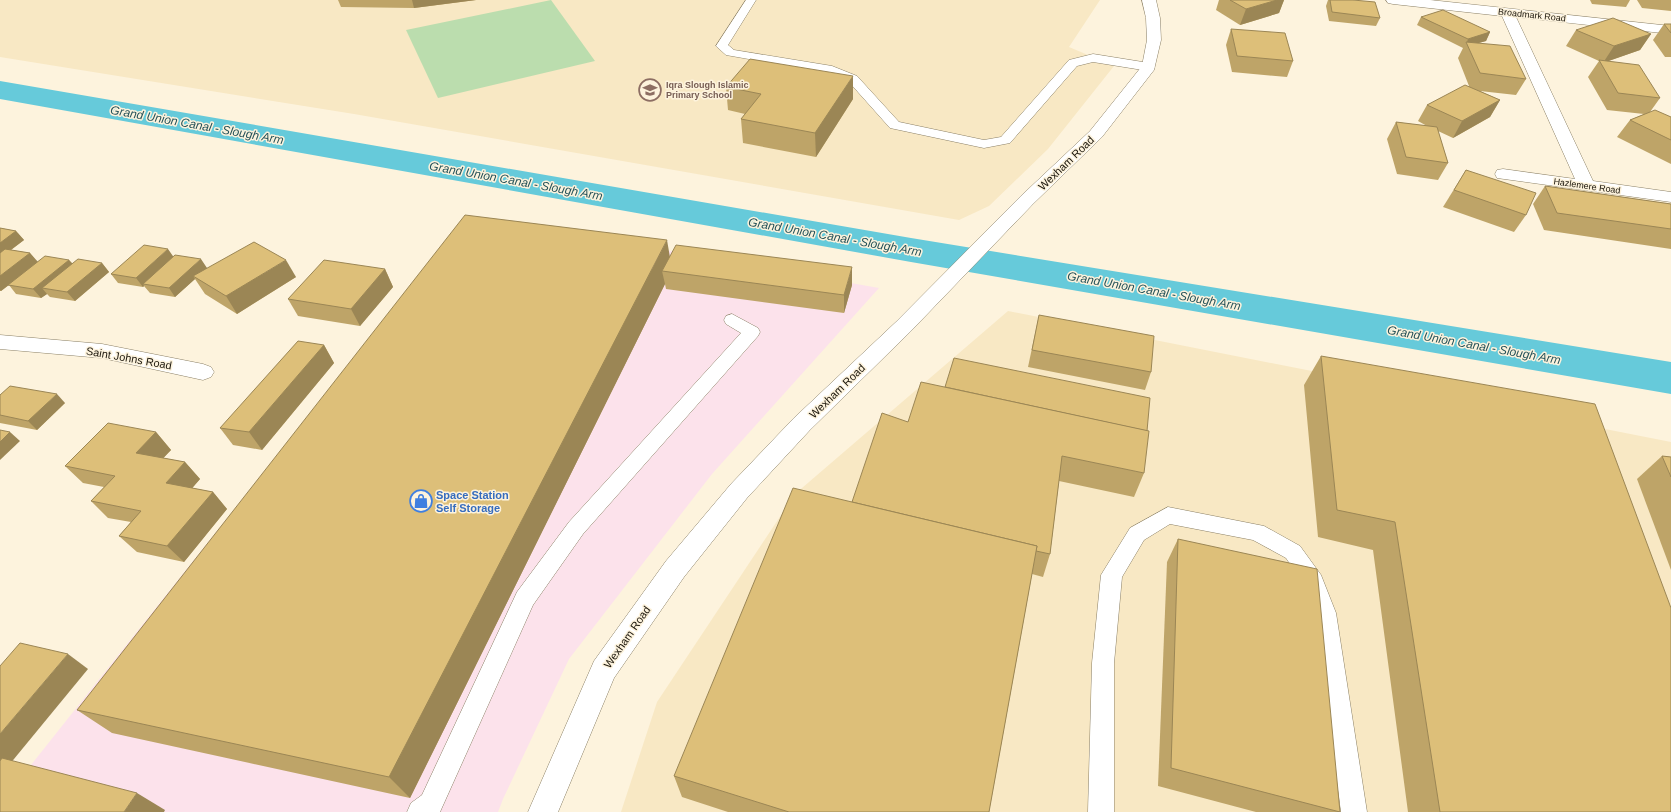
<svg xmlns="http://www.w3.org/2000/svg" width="1671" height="812" viewBox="0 0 1671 812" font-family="Arial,sans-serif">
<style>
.commercial{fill:#fce2eb}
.built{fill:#f8e8c4}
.green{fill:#bbddae}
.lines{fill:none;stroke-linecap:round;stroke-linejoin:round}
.canal{fill:#66cada;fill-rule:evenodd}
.service-casing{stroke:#8b8066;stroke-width:1}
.minor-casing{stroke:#8b8066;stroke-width:1}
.tertiary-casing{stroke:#8b8066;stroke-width:1}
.service{fill:#fff;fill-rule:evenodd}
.minor{fill:#fff;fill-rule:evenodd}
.tertiary{fill:#fff;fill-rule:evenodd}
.wall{fill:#bea468}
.shaded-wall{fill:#9b8655}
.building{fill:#ddbf79;stroke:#9b8655}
.labels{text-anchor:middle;stroke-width:3;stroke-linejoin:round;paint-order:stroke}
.far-street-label{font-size:9px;fill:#1a150b;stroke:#fdf3dd}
.far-education-label{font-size:9px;font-weight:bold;fill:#785e54;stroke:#fdf3dd;text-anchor:start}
.street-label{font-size:11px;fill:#1a150b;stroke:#fdf3dd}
.shop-label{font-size:11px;font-weight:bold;fill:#366cbe;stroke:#fdf3dd;text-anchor:start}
.water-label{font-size:12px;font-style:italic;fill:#255259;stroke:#fdf3dd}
</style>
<rect width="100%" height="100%" fill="#fdf3dd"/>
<polygon class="commercial" points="468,215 879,288 712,474 569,659 503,799 498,812 0,812 0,804"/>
<g class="built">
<polygon points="0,0 1100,0 1069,47 1114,66 1048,149 989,206 959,220 354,114 0,57"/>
<polygon points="1008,311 1671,442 1671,812 621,812 657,702 795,494"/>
</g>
<polygon class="green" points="551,0 595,61 438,98 406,30"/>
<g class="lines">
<polygon class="canal" points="0,81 911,238 1671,362 1671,394 911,262 0,99"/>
<g class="service-casing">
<g id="service">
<polygon points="746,0 756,0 728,45 734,50 832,66 857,76 899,122 984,140 1001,137 1069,60 1093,54 1149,63 1155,67 1149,71 1093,62 1077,66 1010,143 984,148 890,128 849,82 829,73 726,55 716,46"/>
<polygon points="732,314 758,328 760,332 758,336 583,534 533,605 440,812 407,812 411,803 422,795 517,592 569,522 741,333 726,324 724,320 726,316"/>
<polygon points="1168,507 1264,526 1300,546 1321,575 1336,613 1367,812 1341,812 1314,613 1305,586 1286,558 1253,540 1170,524 1144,540 1122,577 1114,663 1114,812 1088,812 1092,663 1101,575 1130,528"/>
</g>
</g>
<g class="minor-casing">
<g id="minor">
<polygon points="1386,0 1430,0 1671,26 1671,34 1516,17 1593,181 1671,192 1671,202 1497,178 1495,174 1497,170 1503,169 1575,179 1502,16 1393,4 1388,3"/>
<polygon points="0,335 102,344 203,364 211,367 214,372 211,377 203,380 102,358 0,349"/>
</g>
</g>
<g class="tertiary-casing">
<polygon id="tertiary" points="1142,0 1156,0 1160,18 1161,40 1154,70 1102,137 1033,204 911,331 810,430 747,498 684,577 614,678 558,812 528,812 594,661 666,561 731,484 794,418 897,321 1021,196 1090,131 1142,66 1147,40 1146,18"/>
</g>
<use href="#service" class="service"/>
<use href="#minor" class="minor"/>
<use href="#tertiary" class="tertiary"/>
</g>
<g class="wall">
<polygon points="338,0 476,0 414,8 341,7"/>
<polygon points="1219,0 1284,0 1279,13 1240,25 1216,10"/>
<polygon points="1328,0 1353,0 1380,18 1376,26 1329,21 1326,6"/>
<polygon points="1590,0 1630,0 1626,7 1592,4"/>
<polygon points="1637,0 1671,0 1671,11 1642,8"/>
<polygon points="1421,17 1490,32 1486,41 1478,43 1526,79 1516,95 1480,91 1500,100 1490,117 1453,138 1438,131 1448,163 1438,180 1397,174 1387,139 1396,122 1427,126 1418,121 1427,105 1469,86 1458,58 1463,48 1417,25"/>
<polygon points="1664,24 1671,24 1671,57 1665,57 1653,40"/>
<polygon points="1231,29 1293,61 1287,77 1232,72 1226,45"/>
<polygon points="1576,30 1651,34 1640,50 1608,61 1660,98 1650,112 1671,117 1671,164 1617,137 1630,120 1644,114 1607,110 1588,77 1599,61 1566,46"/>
<polygon points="726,87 853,99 816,157 743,143 741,119 745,114 728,110"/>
<polygon points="1466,170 1526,215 1514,232 1443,207"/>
<polygon points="1545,186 1671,204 1671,249 1544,230 1533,204"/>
<polygon points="0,228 16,231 24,240 11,250 30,253 37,262 69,260 72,263 102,263 109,272 75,301 50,297 47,294 41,298 16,294 9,285 1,291 0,291"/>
<polygon points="670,256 852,285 844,313 666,289 665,284 410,798 112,733 77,710"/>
<polygon points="173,257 207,268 204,270 296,277 237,314 205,294 195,279 175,297 150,293 144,286 143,287 118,283 111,274"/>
<polygon points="385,269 393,287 360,326 298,316 288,299"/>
<polygon points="1039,315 1151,372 1145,390 1028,367"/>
<polygon points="324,345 334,363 262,450 233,445 220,428"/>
<polygon points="1321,356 1671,812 1408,812 1373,550 1318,537 1304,385"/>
<polygon points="0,395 65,403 37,430 0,423"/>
<polygon points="908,422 1144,473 1134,497 1059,481 1050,554 1043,577 1032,574 989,812 728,812 682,797 674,776 852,502"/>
<polygon points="156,432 171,450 163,458 185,462 200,479 192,488 213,492 227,509 184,562 137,552 119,536 131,522 108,518 91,501 104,487 83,483 65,466"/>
<polygon points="1662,456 1671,457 1671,570 1637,479"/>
<polygon points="1178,539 1340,812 1256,812 1158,786 1167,562"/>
</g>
<g class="shaded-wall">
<polygon points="412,0 476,0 414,8"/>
<polygon points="1277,0 1284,0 1279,13 1240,25 1246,9"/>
<polygon points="1490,32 1486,41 1468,46 1467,42 1468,39"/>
<polygon points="1651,34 1640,50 1603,63 1614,46"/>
<polygon points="853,76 853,99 816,157 815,133"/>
<polygon points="1500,100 1490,117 1453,138 1462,121"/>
<polygon points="16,231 24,240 0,258 0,243"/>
<polygon points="667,240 672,269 662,271 665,284 410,798 389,777"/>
<polygon points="168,249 175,259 143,284 144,286 143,287 136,278"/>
<polygon points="30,253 38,262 1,291 0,290 0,276"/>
<polygon points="201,259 207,268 196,278 193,276 195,279 175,297 169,288"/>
<polygon points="69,260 77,269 42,288 47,294 41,298 33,289"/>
<polygon points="286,260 296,277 237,314 226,296"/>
<polygon points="102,263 109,272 75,301 67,292"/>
<polygon points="852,267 852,285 844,313 844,295"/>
<polygon points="385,269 393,287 360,326 351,309"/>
<polygon points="324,345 334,363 262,450 249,432"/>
<polygon points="57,394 65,403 37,430 28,421"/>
<polygon points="10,432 20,441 0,460 0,442"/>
<polygon points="156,432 171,450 152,470 136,453"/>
<polygon points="185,462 200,479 182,500 166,483"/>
<polygon points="213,492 227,509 184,562 167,546"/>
<polygon points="68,654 88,669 0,776 0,734"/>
<polygon points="137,793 165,810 164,812 124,812"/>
</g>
<g class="building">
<polygon points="1230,0 1277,0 1246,9"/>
<polygon points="1330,0 1353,0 1375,2 1380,18 1332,12"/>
<polygon points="1443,10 1490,32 1468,39 1421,17"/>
<polygon points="1613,18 1651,34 1614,46 1576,30"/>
<polygon points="1664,24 1671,24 1671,33"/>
<polygon points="1231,29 1285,33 1293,61 1237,56"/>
<polygon points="1466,42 1510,46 1526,79 1480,73"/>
<polygon points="750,59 853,76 815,133 741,119 761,94 726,87"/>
<polygon points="1599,60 1639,65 1660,98 1618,93"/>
<polygon points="1465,85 1500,100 1462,121 1427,105"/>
<polygon points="1655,110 1671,117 1671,140 1630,120"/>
<polygon points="1396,122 1437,127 1448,163 1406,157"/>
<polygon points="1466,170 1536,193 1526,215 1454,190"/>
<polygon points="1545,186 1671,204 1671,229 1557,213"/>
<polygon points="465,215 667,240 389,777 77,710"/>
<polygon points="0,228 16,231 0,243"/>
<polygon points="254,242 286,260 226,296 193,276"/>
<polygon points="144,245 168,249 136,278 111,274"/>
<polygon points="676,245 852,267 844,295 662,271"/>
<polygon points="5,249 30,253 0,276 0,253"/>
<polygon points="175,255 201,259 169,288 143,284"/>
<polygon points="45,256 69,260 33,289 8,285"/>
<polygon points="78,259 102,263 67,292 42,288"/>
<polygon points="324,260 385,269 351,309 288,299"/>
<polygon points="1039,315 1154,336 1151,372 1032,350"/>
<polygon points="298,341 324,345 249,432 220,428"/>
<polygon points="1321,356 1595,404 1671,608 1671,812 1440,812 1395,522 1337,510"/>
<polygon points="954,358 1150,398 1147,431 945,387"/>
<polygon points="921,382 1149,431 1144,473 1062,456 1050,554 1036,551 1037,546 852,502 882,413 908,422"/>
<polygon points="10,386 57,394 28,421 0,415 0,395"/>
<polygon points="108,423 156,432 136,453 185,462 166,483 213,492 167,546 119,536 141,511 91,501 115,476 65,466"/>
<polygon points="0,430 10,432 0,442"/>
<polygon points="1662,456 1671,457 1671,477"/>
<polygon points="793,488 1037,546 989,812 789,812 674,776"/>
<polygon points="1178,539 1317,569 1340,812 1171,768"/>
<polygon points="20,643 68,654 0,734 0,666"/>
<polygon points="2,758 137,793 124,812 0,812 0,761"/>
</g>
<defs>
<g id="school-ring" transform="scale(1.15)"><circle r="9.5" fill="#fdf3dd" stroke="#8d6e63" stroke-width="1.5"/><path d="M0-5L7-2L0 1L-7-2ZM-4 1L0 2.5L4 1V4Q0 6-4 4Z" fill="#8d6e63"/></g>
<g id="shop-ring" transform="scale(1.15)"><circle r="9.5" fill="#fdf3dd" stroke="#3f7fe0" stroke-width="1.5"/><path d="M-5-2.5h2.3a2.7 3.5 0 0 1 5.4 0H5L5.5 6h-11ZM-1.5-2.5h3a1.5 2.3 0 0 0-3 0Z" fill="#3f7fe0"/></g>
</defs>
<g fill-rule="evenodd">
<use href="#school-ring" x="650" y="90"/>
<use href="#shop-ring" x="421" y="501"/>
</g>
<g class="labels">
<g class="far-street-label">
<text transform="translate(1532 15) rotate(6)" y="3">Broadmark Road</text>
<text transform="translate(1587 186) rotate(8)" y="3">Hazlemere Road</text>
</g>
<g class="far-education-label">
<text x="666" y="88">Iqra Slough Islamic<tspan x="666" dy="10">Primary School</tspan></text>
</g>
<g class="street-label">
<text transform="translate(1066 163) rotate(-44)" y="4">Wexham Road</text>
<text transform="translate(129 358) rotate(10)" y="4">Saint Johns Road</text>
<text transform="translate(837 391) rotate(-44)" y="4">Wexham Road</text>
<text transform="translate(627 637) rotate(-55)" y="4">Wexham Road</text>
</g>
<g class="shop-label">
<text x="436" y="499">Space Station<tspan x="436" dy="13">Self Storage</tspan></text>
</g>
<g class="water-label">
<text transform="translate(197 125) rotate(10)" y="4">Grand Union Canal - Slough Arm</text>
<text transform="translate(516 181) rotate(10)" y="4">Grand Union Canal - Slough Arm</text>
<text transform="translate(835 237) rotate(10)" y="4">Grand Union Canal - Slough Arm</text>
<text transform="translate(1154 291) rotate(10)" y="4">Grand Union Canal - Slough Arm</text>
<text transform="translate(1474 345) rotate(10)" y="4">Grand Union Canal - Slough Arm</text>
</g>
</g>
</svg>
